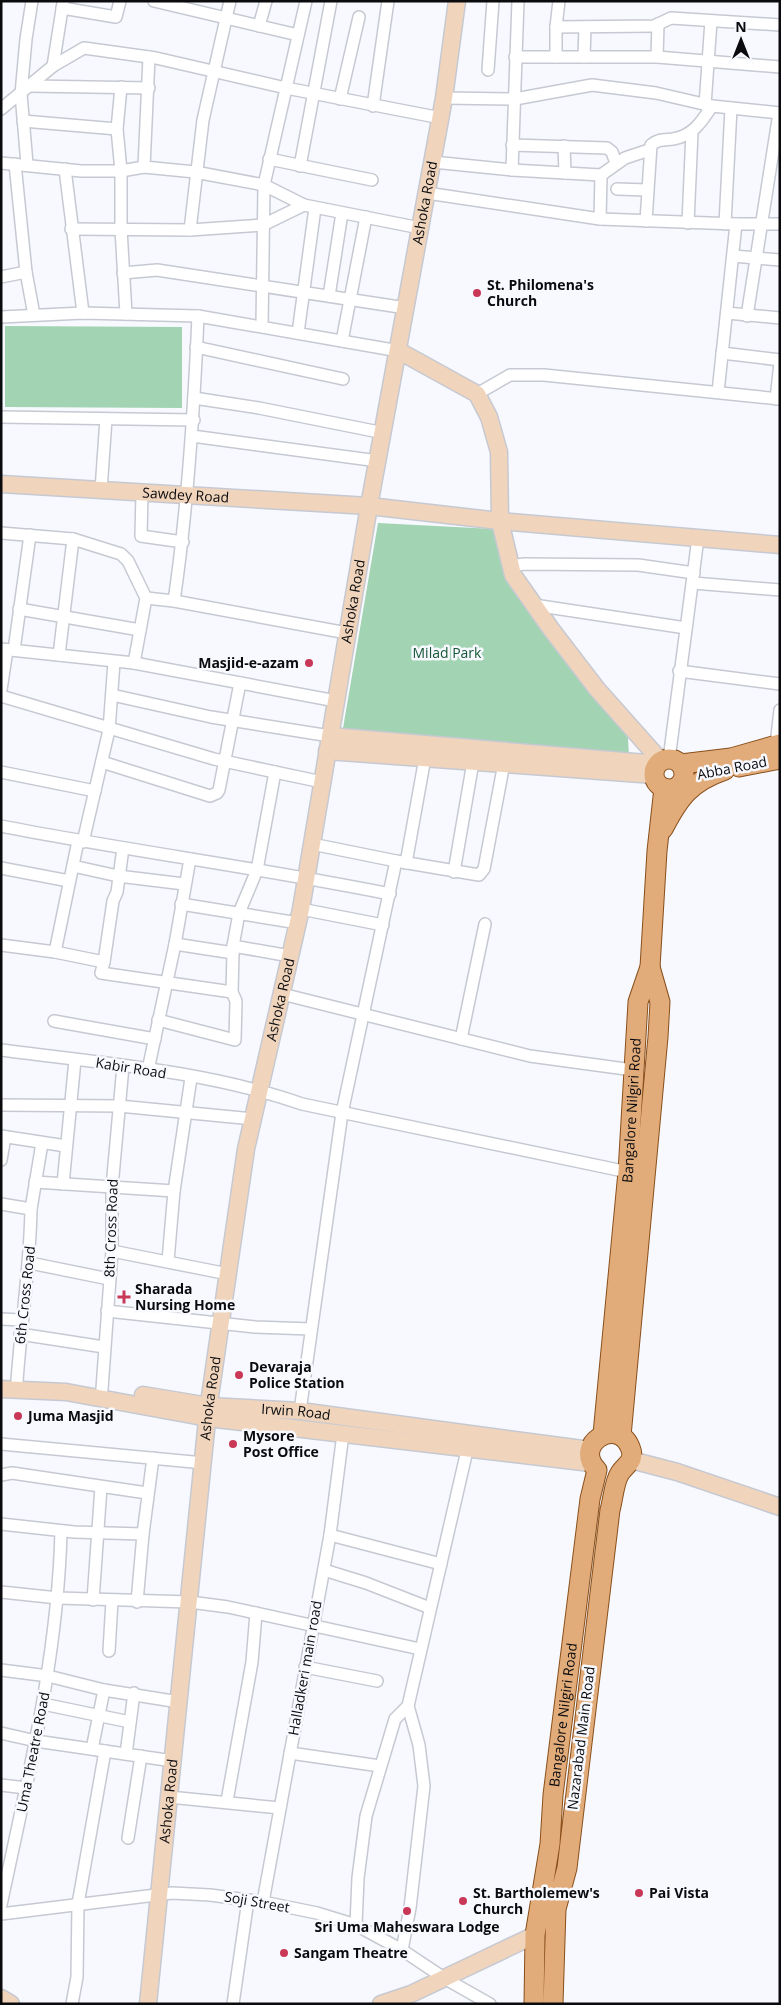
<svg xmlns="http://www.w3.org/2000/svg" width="781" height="2005" viewBox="0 0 781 2005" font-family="'Open Sans',sans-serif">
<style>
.green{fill:#a2d4b3}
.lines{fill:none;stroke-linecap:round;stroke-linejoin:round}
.street-casing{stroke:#c7c9d2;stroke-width:14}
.secondary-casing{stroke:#c7c9d2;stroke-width:19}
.primary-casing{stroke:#894f1a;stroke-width:21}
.street{stroke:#fff;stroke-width:11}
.secondary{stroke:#f0d5bc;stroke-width:16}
.primary{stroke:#e1ac7a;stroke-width:19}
.poi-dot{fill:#c93957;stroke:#f7f9ff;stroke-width:2}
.labels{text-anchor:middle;stroke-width:5;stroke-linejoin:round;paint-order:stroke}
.street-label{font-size:14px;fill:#0b0b0e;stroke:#f7f9ff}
.poi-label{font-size:14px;font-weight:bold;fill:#0b0b0e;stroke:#f7f9ff;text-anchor:start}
.park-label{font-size:14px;fill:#165634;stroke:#f7f9ff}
</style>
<rect width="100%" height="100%" fill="#f7f9ff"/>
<g class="green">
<polygon points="5,326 182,327 182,408 5,407"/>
<polygon points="378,523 494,529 508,584 628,738 629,757 342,734"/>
</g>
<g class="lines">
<g class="street-casing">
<g id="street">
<polyline points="154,1 298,35"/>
<polyline points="559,1 556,27 654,26 671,18 780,25"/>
<polyline points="62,8 116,17 120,1"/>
<polyline points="259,26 266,1"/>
<polyline points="515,57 657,57 780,67"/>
<polyline points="556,57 556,27"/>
<polyline points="584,57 585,27"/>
<polyline points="657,57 658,24"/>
<polyline points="53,66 63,3"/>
<polyline points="488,70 493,1"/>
<polyline points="31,86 149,88"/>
<polyline points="121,87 117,129 121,171 121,229 126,314"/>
<polyline points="444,98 515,99 592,85 656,93 712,106 780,113"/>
<polyline points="340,99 359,17"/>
<polyline points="705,105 711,21"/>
<polyline points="373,106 388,1"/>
<polyline points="1,109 53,66 84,48 156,58 286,88 441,118"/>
<polyline points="23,121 117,129"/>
<polyline points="512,145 607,148 612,152 616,163"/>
<polyline points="564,146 565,173"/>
<polyline points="269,159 372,180"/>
<polyline points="433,162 512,170 601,175 625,158 649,150"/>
<polyline points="1,163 81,171 121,171 144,167 195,172 264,185 304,205 420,228"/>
<polyline points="15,164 26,272 34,315"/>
<polyline points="27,164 21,94 26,39 32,1"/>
<polyline points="300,166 331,1"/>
<polyline points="144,167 149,57"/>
<polyline points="65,169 83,313"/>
<polyline points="512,170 518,1"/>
<polyline points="617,189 647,190"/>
<polyline points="427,193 600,219 736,224 780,224"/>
<polyline points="600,219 601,175"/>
<path d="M646,221L651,145C658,139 664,140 673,139C693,136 702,121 712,106"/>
<polyline points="688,223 692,132"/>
<polyline points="725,224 731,108"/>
<polyline points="71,229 190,230 263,225 304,205"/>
<polyline points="190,230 203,120 230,1"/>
<polyline points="733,256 780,260"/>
<polyline points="123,273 157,270 406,308"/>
<polyline points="1,277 26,272"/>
<polyline points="329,296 342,213"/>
<polyline points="727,313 780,318"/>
<polyline points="747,316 779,113"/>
<polyline points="1,317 83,313 198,316 399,351"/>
<polyline points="262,326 264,185 306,1"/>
<polyline points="298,333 315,208"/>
<polyline points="342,341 366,217"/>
<polyline points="196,347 343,379"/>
<polyline points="722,353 780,360"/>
<polyline points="718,392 736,224"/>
<polyline points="477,394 510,375 544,375 780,399"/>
<polyline points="194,398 259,408 384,433"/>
<polyline points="776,399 780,363"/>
<polyline points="1,417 194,420"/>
<polyline points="192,436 378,461"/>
<polyline points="101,490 106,419"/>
<polyline points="142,493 141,536 183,542"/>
<polyline points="1,533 73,539 121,554 128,561 146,598 134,663"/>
<polyline points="511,566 524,564 638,565 694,573"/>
<polyline points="693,583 780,590"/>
<polyline points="146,598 174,601 347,633"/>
<path d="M174,601C188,506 194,411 198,316"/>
<polyline points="534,605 686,628"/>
<polyline points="19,609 140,630"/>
<polyline points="1,649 134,663 336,701"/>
<polyline points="14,650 30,535"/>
<polyline points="59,655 73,539"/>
<polyline points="679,671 780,684"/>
<polyline points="1,690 7,650"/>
<polyline points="112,695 211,717 330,736"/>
<polyline points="1,696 214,759 322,782"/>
<polyline points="776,745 780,710"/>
<polyline points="669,759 698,538"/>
<polyline points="102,762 210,796 217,793 219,790 240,683"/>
<polyline points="1,772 95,791"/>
<path d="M1,826C130,851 261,868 390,894"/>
<polyline points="83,842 109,730 114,662"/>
<polyline points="312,844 396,861 479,875 484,869 505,758"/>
<polyline points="406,863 425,758"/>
<polyline points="73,866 118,876 184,884"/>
<polyline points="1,868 69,881"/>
<polyline points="454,872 473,762"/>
<polyline points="181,904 298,923"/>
<polyline points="301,909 383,925"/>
<polyline points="175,944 233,953 233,946 290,956"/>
<polyline points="1,945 55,952 78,841"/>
<polyline points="233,946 239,913 257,870 275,772"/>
<polyline points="55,952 104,962 113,901 117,892 123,848"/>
<polyline points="104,962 101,973 232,992 236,1001 235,1040 158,1020"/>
<polyline points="232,992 233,953"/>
<polyline points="282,994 530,1056 633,1070"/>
<polyline points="54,1021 155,1039"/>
<polyline points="461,1039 485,924"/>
<path d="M1,1050C102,1063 207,1071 302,1104L628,1172"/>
<polyline points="148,1070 175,944 190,859"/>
<polyline points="1,1105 119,1106 253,1119"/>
<polyline points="1,1136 66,1146"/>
<polyline points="1,1160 5,1137"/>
<polyline points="35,1182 174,1191"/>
<polyline points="63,1184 75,1060"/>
<polyline points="1,1204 31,1209 42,1143"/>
<polyline points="112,1251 228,1274"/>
<polyline points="168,1261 174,1191 191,1078"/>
<polyline points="30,1263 109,1279"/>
<polyline points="107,1311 255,1327 311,1329"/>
<polyline points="1,1319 21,1320"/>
<polyline points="20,1334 104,1347"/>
<path d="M17,1381C21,1324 30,1267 31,1209"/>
<polyline points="102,1389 112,1251 112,1187 123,1066"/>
<polyline points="300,1411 342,1113 396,861"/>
<polyline points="1,1444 204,1463"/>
<polyline points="1,1475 12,1473 147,1493"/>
<polyline points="1,1524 74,1532 143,1534 137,1602"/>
<polyline points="143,1534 153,1458"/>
<polyline points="330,1535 441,1564"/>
<polyline points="324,1570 366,1583 430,1608"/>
<polyline points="1,1592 58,1598 190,1602 228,1607 420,1649"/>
<polyline points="93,1600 101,1487"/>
<polyline points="109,1651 112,1601"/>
<polyline points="305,1667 377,1681"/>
<polyline points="1,1670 48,1676 104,1690 179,1702"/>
<polyline points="43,1704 130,1722"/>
<polyline points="1,1733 36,1741 173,1761"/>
<polyline points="92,1749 104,1690"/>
<polyline points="290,1753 380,1766"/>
<polyline points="126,1754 134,1693"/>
<polyline points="1,1785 26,1788"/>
<polyline points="169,1797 280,1808"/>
<polyline points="227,1801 252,1662 256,1613"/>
<polyline points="128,1838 141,1756"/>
<polyline points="263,1902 330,1535 343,1434"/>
<path d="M1,1905C27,1781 58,1658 61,1531"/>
<polyline points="1,1914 172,1893 210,1895 263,1902 317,1913 356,1925 402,1950 444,1978 490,2004"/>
<polyline points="356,1925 358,1878 366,1816 395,1719 408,1706"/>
<polyline points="402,1950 410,1908 424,1786 419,1745 408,1706 469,1442"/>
<polyline points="72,2004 77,1977 78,1904 105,1751"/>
<polyline points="233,2004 248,1900"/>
</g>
</g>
<g class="secondary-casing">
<g id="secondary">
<polyline points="399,351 477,394 489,417 499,452 500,521 513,575 551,629 597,689 661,761"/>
<path id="s1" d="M1,484L369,506L500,521L780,545"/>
<polyline points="330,736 658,764"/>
<polyline points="327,751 654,775"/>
<polyline points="1,1389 66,1392 208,1418 591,1463"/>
<path id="s2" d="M143,1395L209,1406L300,1411L590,1450"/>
<polyline points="631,1460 677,1472 780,1507"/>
<polyline points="1,1998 11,2004"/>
<path id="s3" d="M148,2004L208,1410L246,1149L301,909L369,506L444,98L457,1"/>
<polyline points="381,2004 411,1994 535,1935"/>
</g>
</g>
<g class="primary-casing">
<g id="primary">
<circle cx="669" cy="774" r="15"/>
<polyline points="681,764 731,758 780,744"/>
<polyline points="739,767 780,759"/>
<path d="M663,829C679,798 690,782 725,770"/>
<path id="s4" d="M603,1434L628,1172L638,1002L650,967L657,851L664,788"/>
<polyline points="621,1436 658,1037 660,1002 650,967"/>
<path id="s5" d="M534,2004L535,1935L550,1844L553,1795L590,1499L597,1470C572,1445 617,1416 630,1447C636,1461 626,1464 620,1473C614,1482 613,1500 610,1510L567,1868L556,1909L553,2004"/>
</g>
</g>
<use href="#street" class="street"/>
<use href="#secondary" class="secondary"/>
<use href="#primary" class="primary"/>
</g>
<g class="poi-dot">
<circle cx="477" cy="293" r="5"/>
<circle cx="309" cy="663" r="5"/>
<path d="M121.5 1289.5h5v5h5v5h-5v5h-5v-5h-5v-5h5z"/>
<circle cx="239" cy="1375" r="5"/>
<circle cx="18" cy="1416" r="5"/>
<circle cx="233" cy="1444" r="5"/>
<circle cx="639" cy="1893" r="5"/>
<circle cx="463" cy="1901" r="5"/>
<circle cx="407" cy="1911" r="5"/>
<circle cx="284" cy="1953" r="5"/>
</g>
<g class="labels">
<g class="street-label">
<text dy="5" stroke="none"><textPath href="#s3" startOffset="1824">Ashoka Road</textPath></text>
<text dy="5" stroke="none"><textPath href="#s1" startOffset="185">Sawdey Road</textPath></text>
<text dy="5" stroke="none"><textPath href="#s3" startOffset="1419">Ashoka Road</textPath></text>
<text transform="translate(732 768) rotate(-11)" y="5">Abba Road</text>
<text dy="5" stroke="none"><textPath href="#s3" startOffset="1014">Ashoka Road</textPath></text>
<text transform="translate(131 1068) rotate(9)" y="5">Kabir Road</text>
<text dy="5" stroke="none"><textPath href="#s4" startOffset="325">Bangalore Nilgiri Road</textPath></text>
<text transform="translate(111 1228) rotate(-88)" y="5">8th Cross Road</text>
<text transform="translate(25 1295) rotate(-84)" y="5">6th Cross Road</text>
<text dy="5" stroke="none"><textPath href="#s3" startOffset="609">Ashoka Road</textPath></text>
<text dy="5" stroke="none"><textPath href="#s2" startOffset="154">Irwin Road</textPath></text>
<text transform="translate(305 1668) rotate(-80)" y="5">Halladkeri main road</text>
<text dy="5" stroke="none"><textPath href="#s5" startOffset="291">Bangalore Nilgiri Road</textPath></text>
<text transform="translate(581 1738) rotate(-83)" y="5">Nazarabad Main Road</text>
<text transform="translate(33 1752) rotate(-79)" y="5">Uma Theatre Road</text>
<text dy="5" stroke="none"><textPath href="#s3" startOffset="204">Ashoka Road</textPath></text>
<text transform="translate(257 1902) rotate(10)" y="5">Soji Street</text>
</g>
<g class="poi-label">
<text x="487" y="290">St. Philomena's<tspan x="487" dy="16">Church</tspan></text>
<text x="299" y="668" text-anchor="end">Masjid-e-azam</text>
<text x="135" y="1294">Sharada<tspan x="135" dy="16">Nursing Home</tspan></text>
<text x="249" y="1372">Devaraja<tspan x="249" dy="16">Police Station</tspan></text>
<text x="28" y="1421">Juma Masjid</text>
<text x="243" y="1441">Mysore<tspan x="243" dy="16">Post Office</tspan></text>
<text x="473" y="1898">St. Bartholemew's<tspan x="473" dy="16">Church</tspan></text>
<text x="649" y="1898">Pai Vista</text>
<text x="407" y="1932" text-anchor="middle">Sri Uma Maheswara Lodge</text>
<text x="294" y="1958">Sangam Theatre</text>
</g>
<g class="park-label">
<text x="447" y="658">Milad Park</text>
</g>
</g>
<rect width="781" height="2005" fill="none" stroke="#0b0b0e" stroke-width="5"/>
<g transform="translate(741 40)" stroke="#f7f9ff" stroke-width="4" paint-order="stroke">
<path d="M0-4L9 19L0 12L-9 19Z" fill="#0b0b0e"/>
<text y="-8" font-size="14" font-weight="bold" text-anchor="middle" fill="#0b0b0e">N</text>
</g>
</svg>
